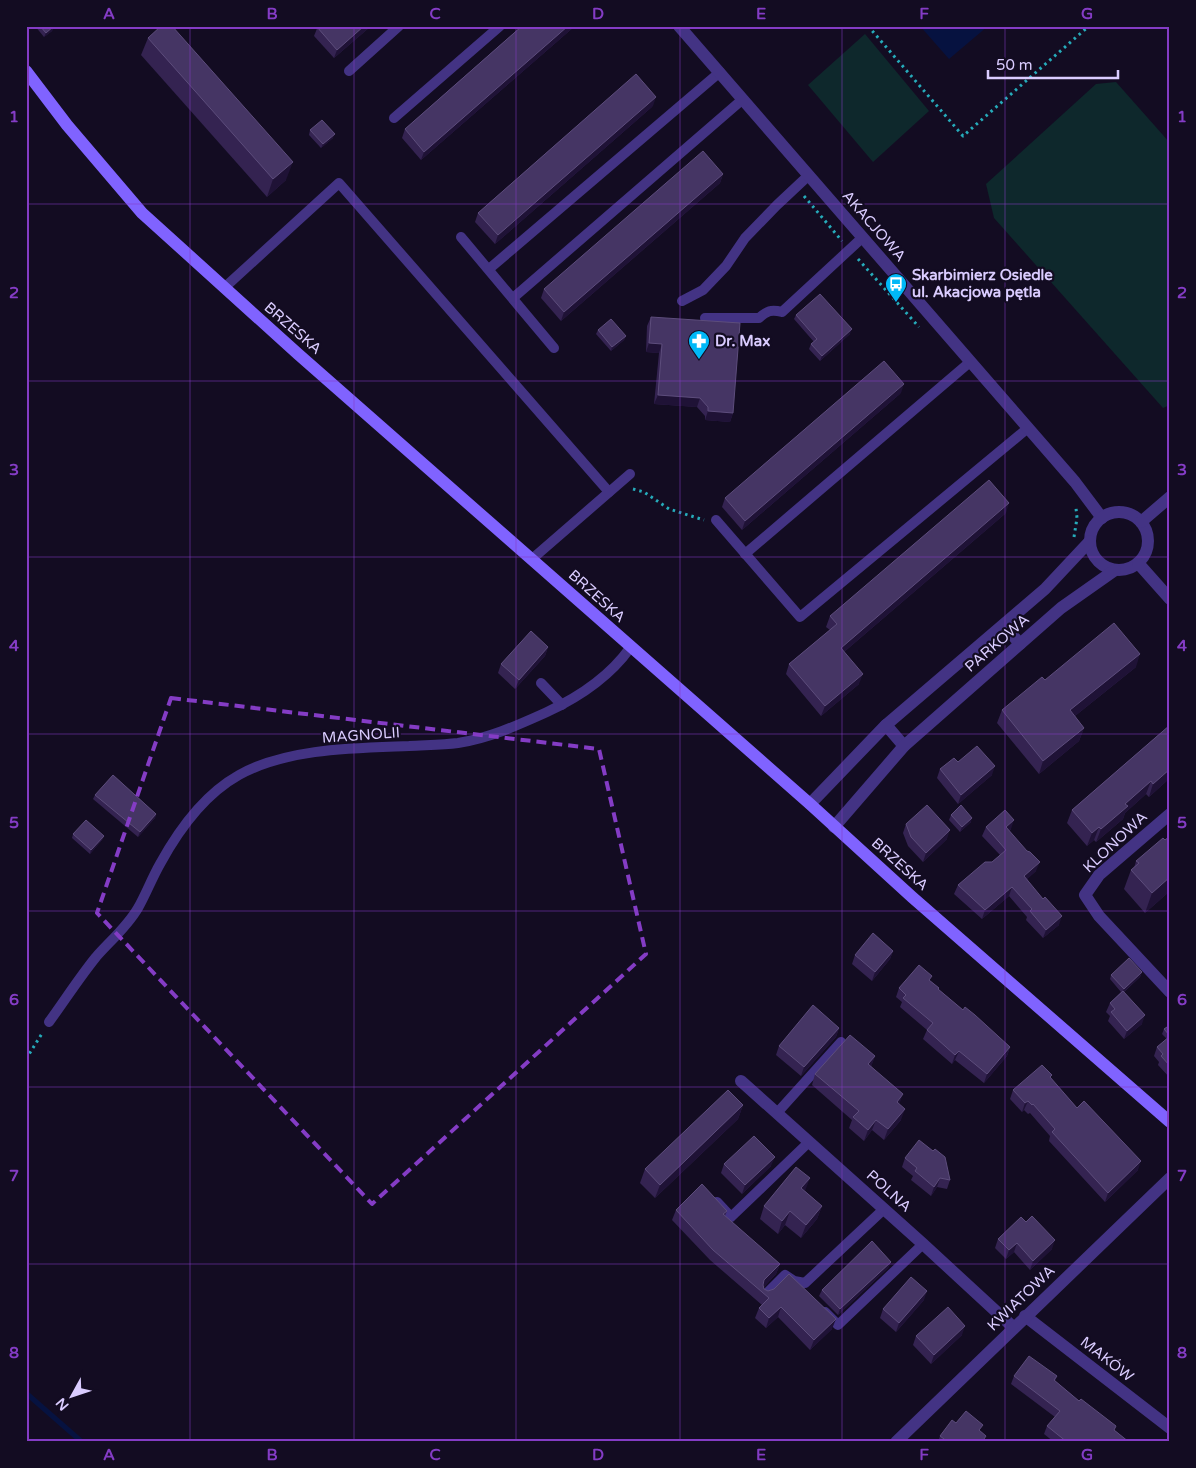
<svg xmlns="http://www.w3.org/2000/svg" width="1196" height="1468" viewBox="0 0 1196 1468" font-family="'Varela Round',sans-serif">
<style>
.green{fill:#0e282c}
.water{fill:#061240}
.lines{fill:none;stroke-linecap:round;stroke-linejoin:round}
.stream{stroke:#061240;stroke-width:5}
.path{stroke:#26abba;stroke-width:3;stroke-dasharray:2.5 4;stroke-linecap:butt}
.lane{stroke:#433384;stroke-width:10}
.street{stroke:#433384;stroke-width:12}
.secondary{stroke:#8063ff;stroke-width:12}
.wall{fill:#342351}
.shaded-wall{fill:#1f1236}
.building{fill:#453564;stroke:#5d4d7c}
.marked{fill:none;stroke:#843cc5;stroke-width:4;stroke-dasharray:10 6;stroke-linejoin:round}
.grid{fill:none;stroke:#843cc5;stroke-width:1;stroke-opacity:0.55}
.labels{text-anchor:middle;stroke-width:4.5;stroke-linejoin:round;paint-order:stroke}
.street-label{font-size:15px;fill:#daccff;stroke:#130c22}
.poi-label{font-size:15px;font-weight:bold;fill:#daccff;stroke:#130c22;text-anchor:start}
.neatline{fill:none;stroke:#843cc5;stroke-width:2}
.grid-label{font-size:16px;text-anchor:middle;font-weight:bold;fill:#843cc5}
</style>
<rect width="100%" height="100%" fill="#130c22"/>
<g class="green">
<polygon points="865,34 929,111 873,162 808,85"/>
<polygon points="1116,82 1170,143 1170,405 1163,408 994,218 986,184 1096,84"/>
</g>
<polygon class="water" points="920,26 988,26 949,59"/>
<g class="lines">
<polyline class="stream" points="26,1393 82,1442"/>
<g class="path">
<polyline points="868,26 963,136 1089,26"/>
<polyline points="804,196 842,241"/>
<polyline points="858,259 919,327"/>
<polyline points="633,489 644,492 669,509 704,520"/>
<polyline points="1074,537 1077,518 1076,508"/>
<polyline points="26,1059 43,1032"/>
</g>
<g class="lane">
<polyline points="349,71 399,26"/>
<polyline points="394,118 500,26"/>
<polyline points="461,237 554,348"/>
<polyline points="489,269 720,72"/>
<polyline points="224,288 339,183 609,492"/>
<polyline points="513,298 743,99"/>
<polyline points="682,301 703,290 726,266 745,238 777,205 809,175"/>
<path d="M705,318H759C767,311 771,309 782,312L862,238"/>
<polyline points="716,520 800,617 1028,428"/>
<polyline points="745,554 970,362"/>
<polyline points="532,559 630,474"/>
<polyline points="541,683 562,705"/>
<path d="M49,1022C65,1000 79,978 96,957C110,941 127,927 138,908C146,894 152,878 160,864C178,831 205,794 239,775C287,748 356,748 409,746C425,745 442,745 458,743C490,738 518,725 547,712C579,697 610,676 630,648"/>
<polyline points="777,1113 841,1042"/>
<polyline points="717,1202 731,1217 809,1142"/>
<polyline points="766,1294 785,1275 794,1281 805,1283 884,1209"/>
<polyline points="825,1312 838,1325 923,1244"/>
</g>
<g class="street">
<polyline points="679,26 1075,482 1102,518"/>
<circle cx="1119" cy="541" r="29"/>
<polyline points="1141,522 1170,497"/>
<polyline points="1138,563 1170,599"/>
<polyline points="1004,625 1020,644"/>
<polyline points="886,725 904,746"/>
<polyline points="810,804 886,725 1045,589 1090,541"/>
<polyline points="1170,814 1099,875 1085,895 1099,916 1170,992"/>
<polyline points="834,827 904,746 1061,608 1115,570"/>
<polyline points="741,1081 923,1244 1013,1327"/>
<polyline points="1025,1316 1170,1428"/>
<polyline points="896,1442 1170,1178"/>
</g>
<polyline class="secondary" points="26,71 67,125 142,213 298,354 810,804 912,897 1170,1122"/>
</g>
<g class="wall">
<polygon points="35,26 54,26 52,31 44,37"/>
<polygon points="318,26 371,26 334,58 314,36"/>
<polygon points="522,26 575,26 421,160 402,138 405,129"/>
<polygon points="148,38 286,180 267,197 141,55"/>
<polygon points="653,106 495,244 475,222 478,213"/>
<polygon points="310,130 333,138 321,148 309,135"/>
<polygon points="723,174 720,183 561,321 541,298 544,289"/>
<polygon points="796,315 850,334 820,361 809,349 811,344 814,342 794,319"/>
<polygon points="651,317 733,413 730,422 705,420 705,416 697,407 654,404 659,353 646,352 647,326"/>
<polygon points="598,330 626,336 624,340 611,351 596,334"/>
<polygon points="901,393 742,530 722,507 725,498"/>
<polygon points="1006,513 844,652 859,684 821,716 786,674 789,664 830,630 826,627 830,616"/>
<polygon points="548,647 545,656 515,689 498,673 501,664"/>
<polygon points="1136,667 1075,716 1084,728 1079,741 1039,774 997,723 1002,710 1045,680"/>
<polygon points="1170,725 1170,778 1149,797 1146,794 1125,813 1123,819 1096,842 1094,840 1087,846 1067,823 1072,810"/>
<polygon points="958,762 992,775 958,804 937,778 940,769"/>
<polygon points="95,795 156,814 155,818 138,837 93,799"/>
<polygon points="951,815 971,822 960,832 949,820"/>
<polygon points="906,824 947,839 923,862 908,846 903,833"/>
<polygon points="986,827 1011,829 1009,831 1036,871 1027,879 1059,925 1043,938 1026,920 1027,917 1009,896 982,919 954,894 958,885 992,862 1000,855 982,836"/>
<polygon points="73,834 104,836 102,840 90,854 72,838"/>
<polygon points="1165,840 1170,891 1145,913 1124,889 1131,870 1134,868 1136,861"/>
<polygon points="893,951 890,959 872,981 852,964 855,955"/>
<polygon points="1142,972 1140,977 1124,992 1142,1024 1124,1039 1108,1021 1110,1016 1106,1012 1110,1003 1121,992 1110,979 1111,975"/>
<polygon points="930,981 938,989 963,1010 1010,1047 1007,1056 984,1083 955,1060 952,1064 923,1039 927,1030 900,1007 902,1002 896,997 899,988"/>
<polygon points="1170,1025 1170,1078 1158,1065 1159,1062 1154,1056 1157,1047 1167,1039 1162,1034 1164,1029"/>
<polygon points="839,1028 836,1037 801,1076 776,1055 779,1046"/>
<polygon points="875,1056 871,1066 899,1104 901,1120 884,1140 872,1130 864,1141 849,1128 852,1120 812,1085 815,1074"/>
<polygon points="1051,1079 1077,1108 1138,1170 1105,1202 1049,1141 1050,1136 1030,1113 1028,1114 1024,1110 1022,1112 1010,1099 1013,1090"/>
<polygon points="743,1105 738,1119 655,1198 640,1183 645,1169"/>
<polygon points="905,1158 950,1180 947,1189 937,1187 931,1196 911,1180 913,1176 902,1167"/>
<polygon points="724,1164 771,1166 742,1194 721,1173"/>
<polygon points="805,1191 822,1206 817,1219 801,1238 785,1225 778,1234 760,1219 764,1206"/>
<polygon points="676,1210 727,1211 725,1216 780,1264 776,1274 764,1287 764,1289 832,1329 810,1350 778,1317 766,1328 755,1318 759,1308 762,1305 710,1260 672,1220"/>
<polygon points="998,1239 1052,1249 1030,1270 1014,1252 1006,1259 995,1248"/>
<polygon points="891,1262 888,1268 838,1315 819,1296 822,1290"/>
<polygon points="924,1300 896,1332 880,1318 883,1309"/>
<polygon points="962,1335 931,1364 913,1345 916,1336"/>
<polygon points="1014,1376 1057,1376 1055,1381 1129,1442 1054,1442 1044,1434 1047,1426 1055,1417 1011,1384"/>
<polygon points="956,1423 980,1432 984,1442 938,1442 940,1436"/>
</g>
<g class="shaded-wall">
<polygon points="54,26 52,31 44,37 46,33"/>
<polygon points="364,26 371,26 334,58 337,50"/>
<polygon points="568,26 575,26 421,160 424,152"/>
<polygon points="656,97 653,106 495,244 498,235"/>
<polygon points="335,134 333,138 321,148 323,144"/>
<polygon points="293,162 286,180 267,197 273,179"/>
<polygon points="723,174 720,183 561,321 564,312"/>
<polygon points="852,329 850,334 820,361 822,356"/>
<polygon points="626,336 624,340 611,351 612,347"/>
<polygon points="649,343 662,344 659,353 646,352"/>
<polygon points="904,384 901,393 742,530 745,521"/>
<polygon points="658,395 700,398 697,407 654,404"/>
<polygon points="708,411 733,413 730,422 705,420"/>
<polygon points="1009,503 1006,513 837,658 841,648"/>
<polygon points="548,647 545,656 515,689 519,680"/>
<polygon points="1140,654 1136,667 1065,724 1070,710"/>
<polygon points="863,674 859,684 821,716 825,706"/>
<polygon points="1084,728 1079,741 1039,774 1043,761"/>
<polygon points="995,766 992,775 958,804 961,795"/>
<polygon points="1170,769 1170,778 1149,797 1153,784"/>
<polygon points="1151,781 1146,794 1125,813 1123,819 1096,842 1101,829 1125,804"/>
<polygon points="156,814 155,818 138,837 140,832"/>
<polygon points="972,818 971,822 960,832 962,827"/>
<polygon points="1014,820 1011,829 1002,836 1006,827"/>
<polygon points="1099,827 1094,840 1087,846 1092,833"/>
<polygon points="950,830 947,839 923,862 926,853"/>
<polygon points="104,836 102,840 90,854 91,850"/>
<polygon points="1040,862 1036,871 1021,885 1024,876"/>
<polygon points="1170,877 1170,891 1145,913 1152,893"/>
<polygon points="1012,887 1009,896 982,919 985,910"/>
<polygon points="1062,916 1059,925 1043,938 1046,930"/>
<polygon points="893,951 890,959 872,981 875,972"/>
<polygon points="1142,972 1140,977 1122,993 1124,989"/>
<polygon points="1145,1015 1142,1024 1124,1039 1127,1031"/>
<polygon points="839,1028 836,1037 801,1076 804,1067"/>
<polygon points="1010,1047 1007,1056 984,1083 987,1074"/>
<polygon points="959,1051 955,1060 952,1064 955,1055"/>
<polygon points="875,1056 871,1067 868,1064"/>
<polygon points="903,1094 899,1105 897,1102"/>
<polygon points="1028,1101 1024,1110 1022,1112 1025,1103"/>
<polygon points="743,1105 738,1119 655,1198 660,1185"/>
<polygon points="905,1109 901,1120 884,1140 888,1129"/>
<polygon points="876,1120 872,1130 864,1141 868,1130"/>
<polygon points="775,1157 771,1166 742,1194 745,1185"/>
<polygon points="1141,1161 1138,1170 1105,1202 1108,1193"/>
<polygon points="810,1178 805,1191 801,1188"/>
<polygon points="940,1178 937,1187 931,1196 934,1187"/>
<polygon points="822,1206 817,1219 801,1238 806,1225"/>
<polygon points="790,1211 785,1225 778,1234 782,1221"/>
<polygon points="1055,1240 1052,1249 1030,1270 1033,1261"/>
<polygon points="1017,1243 1014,1252 1006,1259 1009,1250"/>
<polygon points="891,1262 888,1268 838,1315 840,1309"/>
<polygon points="780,1264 776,1274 761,1290 764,1280"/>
<polygon points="927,1291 924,1300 896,1332 899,1323"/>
<polygon points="781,1307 778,1317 766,1328 769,1318"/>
<polygon points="836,1319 832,1329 810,1350 814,1340"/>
<polygon points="965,1326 962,1335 931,1364 934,1355"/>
</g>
<g class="building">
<polygon points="40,26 54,26 46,33"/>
<polygon points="161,26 172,26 293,162 273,179 148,38"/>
<polygon points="318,26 364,26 337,50 317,27"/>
<polygon points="522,26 568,26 424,152 405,129"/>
<polygon points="636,74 656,97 498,235 478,213"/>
<polygon points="322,120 335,134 323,144 310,130"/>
<polygon points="703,151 723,174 564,312 544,289"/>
<polygon points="820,294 852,329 822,356 811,344 817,339 796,315"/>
<polygon points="651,317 740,323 733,413 708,411 708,407 700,398 658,395 662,344 649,343"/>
<polygon points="611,319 626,336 612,347 598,330"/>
<polygon points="884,361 904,384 745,521 725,498"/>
<polygon points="989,480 1009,503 841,648 863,674 825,706 789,664 837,624 830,616"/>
<polygon points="1114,623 1140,654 1070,710 1084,728 1043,761 1002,710 1042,677 1045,680"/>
<polygon points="531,631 548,647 519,680 501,664"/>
<polygon points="1170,725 1170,769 1153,784 1151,781 1125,804 1128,806 1101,829 1099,827 1092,833 1072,810"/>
<polygon points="977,746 995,766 961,795 940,769 954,758 958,762"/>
<polygon points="113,775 156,814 140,832 95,795"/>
<polygon points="927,805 950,830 926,853 911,837 906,824"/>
<polygon points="961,805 972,818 962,827 951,815"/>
<polygon points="1005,810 1014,820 1006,827 1027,851 1030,852 1040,862 1024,876 1043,899 1045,897 1062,916 1046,930 1030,911 1032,909 1012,887 985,910 958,885 985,862 992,862 1006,850 986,827"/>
<polygon points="86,820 104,836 91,850 73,834"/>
<polygon points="1170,836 1170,877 1152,893 1131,870 1139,863 1136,861 1163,838 1165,840"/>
<polygon points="873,933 893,951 875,972 855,955"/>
<polygon points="1129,958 1142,972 1124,989 1111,975"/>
<polygon points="919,965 932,976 929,980 939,988 938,989 963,1010 965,1007 975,1015 1010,1047 987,1074 959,1051 955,1055 927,1030 933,1023 903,998 906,995 899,988"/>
<polygon points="1123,991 1145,1015 1127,1031 1111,1012 1115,1009 1110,1003"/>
<polygon points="813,1005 839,1028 804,1067 779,1046"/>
<polygon points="1170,1025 1170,1036 1164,1029"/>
<polygon points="850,1035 875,1056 868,1064 903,1094 897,1102 905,1109 888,1129 876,1120 868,1130 853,1117 859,1111 815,1074"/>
<polygon points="1170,1036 1170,1066 1161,1056 1163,1054 1157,1047"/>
<polygon points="1042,1065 1052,1075 1050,1077 1077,1108 1084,1101 1141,1161 1108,1193 1052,1132 1055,1129 1033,1104 1032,1105 1028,1101 1025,1103 1013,1090"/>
<polygon points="728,1090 743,1105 660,1185 645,1169"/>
<polygon points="754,1136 775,1157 745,1185 724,1164"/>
<polygon points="919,1140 933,1151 935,1149 945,1157 950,1180 940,1178 934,1187 915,1171 917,1168 905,1158"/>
<polygon points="796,1167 810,1178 801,1188 822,1206 806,1225 790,1211 782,1221 764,1206"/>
<polygon points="702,1184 727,1211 723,1214 780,1264 764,1280 763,1285 764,1289 768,1291 774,1289 789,1274 836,1319 814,1340 781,1307 769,1318 759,1308 769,1298 713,1250 676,1210"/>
<polygon points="1032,1216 1055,1240 1033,1261 1017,1243 1009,1250 998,1239 1021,1217 1026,1222"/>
<polygon points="872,1241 891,1262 840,1309 822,1290"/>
<polygon points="911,1277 927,1291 899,1323 883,1309"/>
<polygon points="948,1307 965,1326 934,1355 916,1336"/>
<polygon points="1029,1356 1057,1376 1054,1380 1079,1401 1081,1399 1116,1426 1114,1430 1129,1442 1067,1442 1047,1426 1060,1411 1014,1376"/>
<polygon points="966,1411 983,1425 979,1430 986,1436 982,1442 948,1442 940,1436 952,1420 956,1423"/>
</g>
<path class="marked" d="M171,698L599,749L646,954L372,1204L97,913Z"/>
<path class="grid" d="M190,26V1442M354,26V1442M516,26V1442M680,26V1442M842,26V1442M1005,26V1442M26,204H1170M26,381H1170M26,557H1170M26,734H1170M26,911H1170M26,1087H1170M26,1264H1170"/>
<defs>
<g id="bus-pin" transform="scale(1.125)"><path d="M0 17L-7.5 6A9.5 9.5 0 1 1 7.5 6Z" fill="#00b8f7" stroke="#130c22"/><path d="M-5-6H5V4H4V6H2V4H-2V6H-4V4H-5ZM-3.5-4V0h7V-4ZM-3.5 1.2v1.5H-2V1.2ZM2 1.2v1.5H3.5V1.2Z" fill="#fff"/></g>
<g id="pharmacy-pin" transform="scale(1.125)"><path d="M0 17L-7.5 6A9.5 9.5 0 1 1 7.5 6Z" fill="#00b8f7" stroke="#130c22"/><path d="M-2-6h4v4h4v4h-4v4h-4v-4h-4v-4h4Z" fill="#fff"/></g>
</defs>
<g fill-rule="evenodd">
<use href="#bus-pin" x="896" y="284"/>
<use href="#pharmacy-pin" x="699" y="341"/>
</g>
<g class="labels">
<g class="street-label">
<text transform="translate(874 226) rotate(49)" y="5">AKACJOWA</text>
<text transform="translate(293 328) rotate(41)" y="5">BRZESKA</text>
<text transform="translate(597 596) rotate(42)" y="5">BRZESKA</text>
<text transform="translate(997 643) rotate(-41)" y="5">PARKOWA</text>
<text transform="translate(361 735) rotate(-4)" y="5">MAGNOLII</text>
<text transform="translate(1115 842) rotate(-43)" y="5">KLONOWA</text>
<text transform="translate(900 864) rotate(42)" y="5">BRZESKA</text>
<text transform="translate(889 1191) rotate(42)" y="5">POLNA</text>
<text transform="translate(1021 1298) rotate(-44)" y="5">KWIATOWA</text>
<text transform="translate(1107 1359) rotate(38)" y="5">MAKÓW</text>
</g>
<g class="poi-label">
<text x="912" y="280">Skarbimierz Osiedle<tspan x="912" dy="17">ul. Akacjowa pętla</tspan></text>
<text x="715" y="346">Dr. Max</text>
</g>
</g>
<rect width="1196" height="1468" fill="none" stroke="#130c22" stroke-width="55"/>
<g transform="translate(72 1396) rotate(230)" stroke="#130c22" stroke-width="4" paint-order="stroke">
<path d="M0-4L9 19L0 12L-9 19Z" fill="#daccff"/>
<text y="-8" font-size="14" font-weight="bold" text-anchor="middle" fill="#daccff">N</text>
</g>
<path d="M988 70v8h130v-8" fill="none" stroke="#daccff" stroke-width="2.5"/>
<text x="996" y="70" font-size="15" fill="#daccff" stroke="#130c22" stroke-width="4" paint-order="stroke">50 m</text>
<rect x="28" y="28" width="1140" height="1412" class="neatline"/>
<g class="grid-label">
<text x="109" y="19">A</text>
<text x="272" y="19">B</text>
<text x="435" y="19">C</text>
<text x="598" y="19">D</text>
<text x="761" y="19">E</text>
<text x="924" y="19">F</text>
<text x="1087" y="19">G</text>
<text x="14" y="122">1</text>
<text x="1182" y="122">1</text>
<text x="14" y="298">2</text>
<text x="1182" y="298">2</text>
<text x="14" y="475">3</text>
<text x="1182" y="475">3</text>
<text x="14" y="651">4</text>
<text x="1182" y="651">4</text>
<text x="14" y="828">5</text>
<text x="1182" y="828">5</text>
<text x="14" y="1005">6</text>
<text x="1182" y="1005">6</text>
<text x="14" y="1181">7</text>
<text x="1182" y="1181">7</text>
<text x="14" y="1358">8</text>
<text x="1182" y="1358">8</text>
<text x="109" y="1460">A</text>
<text x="272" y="1460">B</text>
<text x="435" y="1460">C</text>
<text x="598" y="1460">D</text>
<text x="761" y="1460">E</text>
<text x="924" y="1460">F</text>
<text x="1087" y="1460">G</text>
</g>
</svg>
